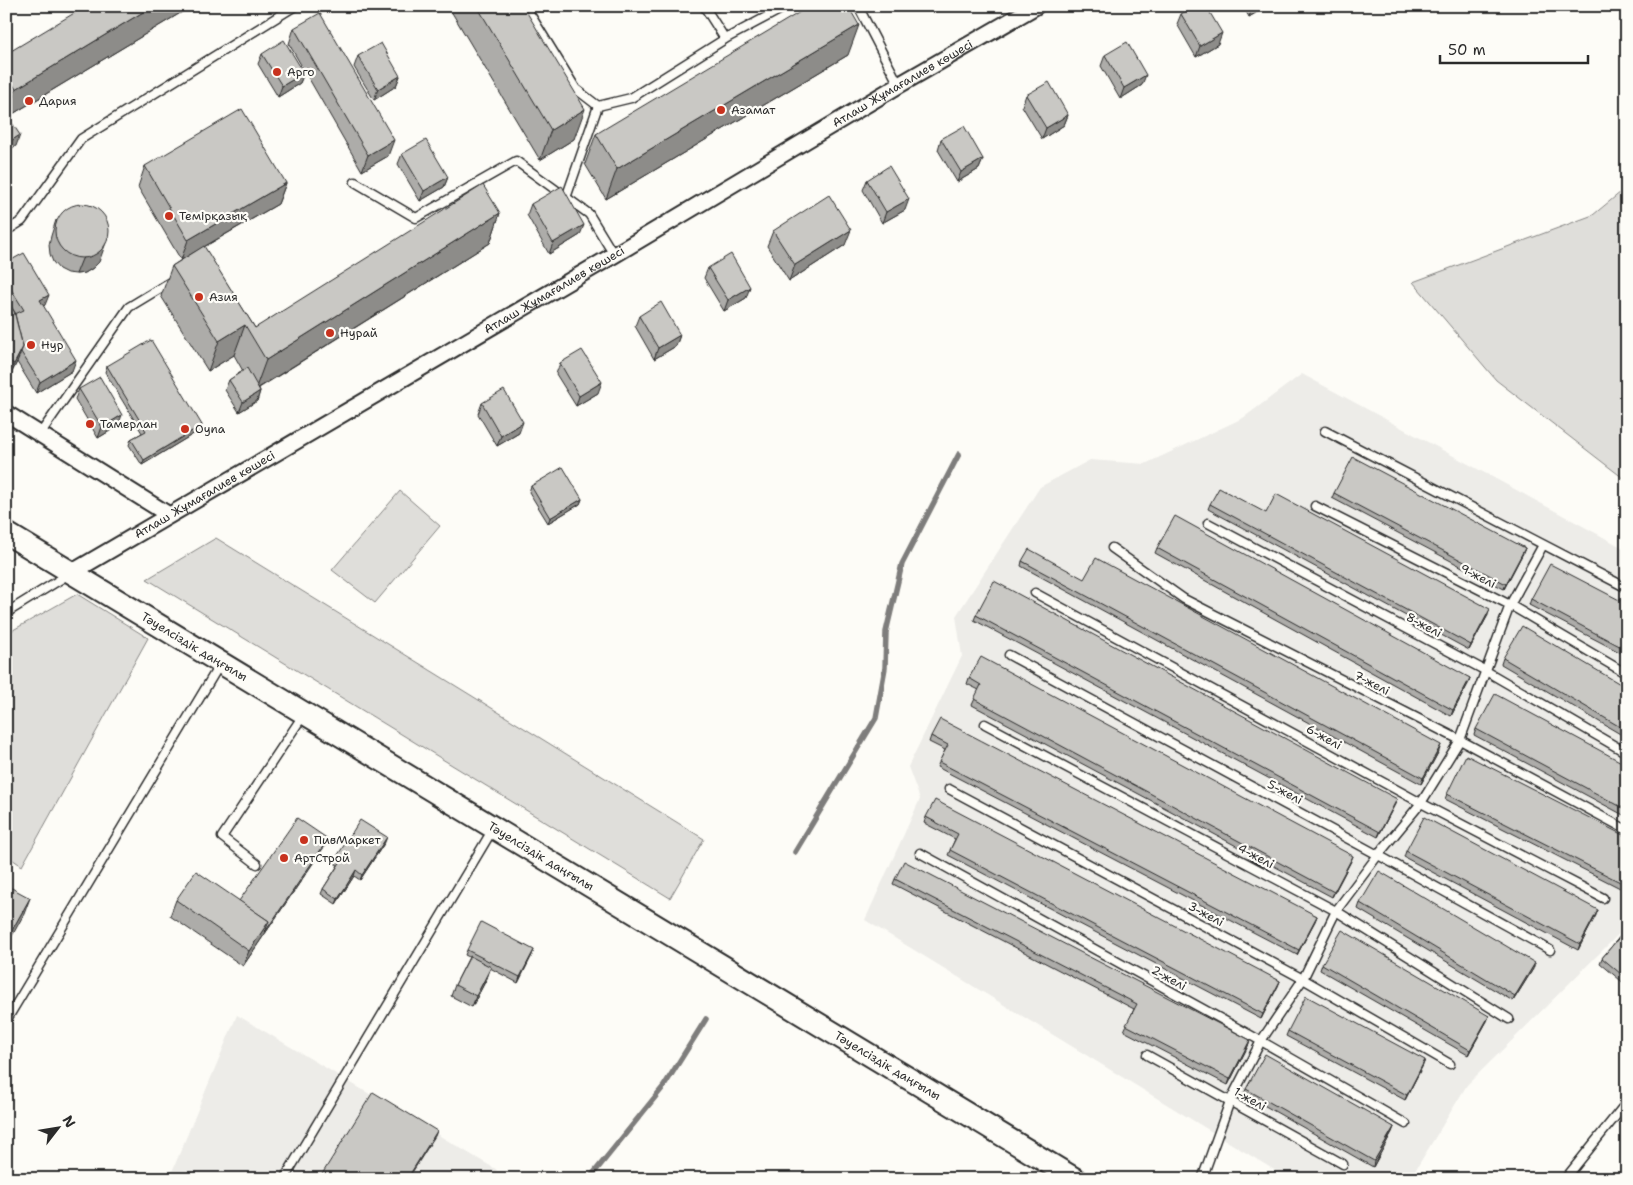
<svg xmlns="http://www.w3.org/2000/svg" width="1633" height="1185" viewBox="0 0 1633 1185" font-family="'Shantell Sans',sans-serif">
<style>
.built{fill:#edece8}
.green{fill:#dfdeda;stroke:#858482}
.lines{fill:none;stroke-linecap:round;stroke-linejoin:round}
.stream{stroke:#7e7d7b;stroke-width:5.5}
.lane-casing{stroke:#2b2b2b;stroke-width:11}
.street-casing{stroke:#2b2b2b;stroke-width:19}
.secondary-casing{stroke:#2b2b2b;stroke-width:25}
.lane{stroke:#fdfcf7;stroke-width:8}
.street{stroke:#fdfcf7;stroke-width:15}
.secondary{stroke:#fdfcf7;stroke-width:21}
.wall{fill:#adaca9;stroke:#2b2b2b}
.shaded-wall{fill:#8d8c89;stroke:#2b2b2b}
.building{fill:#c9c8c4;stroke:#2b2b2b}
.poi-dot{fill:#c8321e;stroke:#fdfcf7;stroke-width:2}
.labels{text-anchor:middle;stroke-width:4.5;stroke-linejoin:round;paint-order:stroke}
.poi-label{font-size:12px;fill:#2b2b2b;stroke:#fdfcf7;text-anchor:start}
.street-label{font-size:12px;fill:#2b2b2b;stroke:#fdfcf7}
</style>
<rect width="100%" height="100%" fill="#fdfcf7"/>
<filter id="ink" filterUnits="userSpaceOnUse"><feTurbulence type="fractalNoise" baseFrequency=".02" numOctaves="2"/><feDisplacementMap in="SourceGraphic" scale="10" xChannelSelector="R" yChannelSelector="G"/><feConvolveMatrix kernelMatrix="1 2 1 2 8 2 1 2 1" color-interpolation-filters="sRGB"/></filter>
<g filter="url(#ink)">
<g class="built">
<polygon points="1302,374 1627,550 1627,926 1467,1085 1410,1179 1289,1179 865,920 920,799 908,767 962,656 956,616 1040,487 1090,460 1145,464 1243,418"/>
<polygon points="237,1015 497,1170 491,1179 169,1179"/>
</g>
<g class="green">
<polygon points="1627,187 1627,481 1496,380 1413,282 1593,215"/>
<polygon points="400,491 440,526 375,603 332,570"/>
<polygon points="216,538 704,839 670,898 147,579"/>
<polygon points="77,594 148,638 22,866 6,855 6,634"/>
</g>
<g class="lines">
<g class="stream">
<polyline points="795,852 876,718 885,668 886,632 902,564 959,454"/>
<polyline points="589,1179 664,1086 706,1019"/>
</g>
<g class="lane-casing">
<g id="lane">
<polyline points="525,6 576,89 598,106 631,98 725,39 704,6"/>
<polyline points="858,6 899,85"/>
<polyline points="725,39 787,6"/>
<polyline points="355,182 416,218 516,161 589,214 614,255"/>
<polyline points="566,198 598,106"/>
<polyline points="6,231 22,221 81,139 295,6"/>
<polyline points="1325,431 1627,588"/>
<polyline points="40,434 129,307 172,281"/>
<polyline points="1315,506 1510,605 1627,674"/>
<polyline points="1208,523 1486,671 1627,753"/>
<polyline points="1112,548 1184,599 1460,740 1627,830"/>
<polyline points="1035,593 1421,803 1603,898"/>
<polyline points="6,613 69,574"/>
<polyline points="1009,655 1378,855 1550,950"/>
<polyline points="985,724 1336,911 1509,1019"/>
<polyline points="949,789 1303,979 1450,1064"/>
<polyline points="920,853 1261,1041 1406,1124"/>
<polyline points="257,864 222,837 304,714"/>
<polyline points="6,1021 220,664"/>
<polyline points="1147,1055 1343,1164"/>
<polyline points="284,1179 493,829"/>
<polyline points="1202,1179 1230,1101 1261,1041 1303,979 1336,911 1378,855 1421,803 1460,740 1510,605 1543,545"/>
<polyline points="1565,1179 1627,1102"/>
</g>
</g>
<g class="street-casing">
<g id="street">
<polyline points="6,413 169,515"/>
<path id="s1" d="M71,573L614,255L899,85L1036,6"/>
</g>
</g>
<g class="secondary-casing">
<g id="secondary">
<path id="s2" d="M6,533L1075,1179"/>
</g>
</g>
<use href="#lane" class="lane"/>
<use href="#street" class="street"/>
<use href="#secondary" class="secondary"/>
</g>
<g class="wall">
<polygon points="192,6 6,118 6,54"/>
<polygon points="448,6 523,6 574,139 540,160"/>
<polygon points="1243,6 1267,6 1249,17"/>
<polygon points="1181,14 1218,44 1196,57 1177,24"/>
<polygon points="294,28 388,156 362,171 289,44"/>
<polygon points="262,54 304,73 300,83 278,97 258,64"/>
<polygon points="848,55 606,199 585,164 596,134"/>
<polygon points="1105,55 1142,85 1120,99 1101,66"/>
<polygon points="358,56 400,76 396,86 374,100 354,67"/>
<polygon points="1026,95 1068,115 1064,125 1042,139 1022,106"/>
<polygon points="941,139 983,159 979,169 957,182 938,150"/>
<polygon points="402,154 448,177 444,187 420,201 398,164"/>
<polygon points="145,166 286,183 278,204 204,247 255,328 500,213 490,243 259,388 260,391 257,401 239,412 225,390 229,380 243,371 234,355 208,371 161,296 172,266 181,260 138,187"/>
<polygon points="867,180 905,210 882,223 863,190"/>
<polygon points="531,204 580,235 549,254 527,215"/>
<polygon points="56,220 99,262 93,268 85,273 76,274 67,273 59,269 53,262 50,254 49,245 51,236"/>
<polygon points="773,231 845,245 789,281 767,246"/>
<polygon points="6,263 45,305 43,306 72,371 36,393 17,362 8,380 6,378 6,305 15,314 16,314 6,298"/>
<polygon points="708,268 746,298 724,311 704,278"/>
<polygon points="639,316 680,335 676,346 654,359 635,326"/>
<polygon points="560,363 598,393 576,406 556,374"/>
<polygon points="107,366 202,425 200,430 142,465 129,445 131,439 142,433 105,372"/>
<polygon points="79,389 118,426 98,438 75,399"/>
<polygon points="482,403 519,433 497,446 478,414"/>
<polygon points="531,486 582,499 580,504 548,523 529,492"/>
<polygon points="1334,493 1525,548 1523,553 1504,589 1332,498"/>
<polygon points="1210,504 1488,615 1469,650 1208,509"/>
<polygon points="1157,548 1470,678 1468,684 1451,716 1155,553"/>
<polygon points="1022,561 1439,751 1421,784 1021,566"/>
<polygon points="1531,599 1627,604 1627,656 1529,605"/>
<polygon points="976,615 1397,799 1395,804 1378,837 974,620"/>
<polygon points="1503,658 1627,688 1627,738 1501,664"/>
<polygon points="969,678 1351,861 1332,897 972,705 979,690 967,684"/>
<polygon points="1476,729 1627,765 1627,817 1474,735"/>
<polygon points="931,736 1317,916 1315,921 1297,955 937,767 945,750 929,742"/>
<polygon points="1447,794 1627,879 1622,889 1445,799"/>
<polygon points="926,817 1280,981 1278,986 1261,1019 948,855 955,839 924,823"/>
<polygon points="385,842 360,880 354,876 336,904 321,894 323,889 338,865 334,863 336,858"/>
<polygon points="326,844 243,966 170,916 176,900 239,901"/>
<polygon points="1406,851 1596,915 1578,950 1404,857"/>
<polygon points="895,879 1250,1040 1248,1046 1228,1085 1124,1031 1134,1009 893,884"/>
<polygon points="1360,903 1533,969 1513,1001 1358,909"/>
<polygon points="1627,928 1627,986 1600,963 1602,958"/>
<polygon points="467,950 532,955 518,983 490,968 487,978 472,1007 451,996 455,985 469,957 465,955"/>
<polygon points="1322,964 1489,1016 1487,1021 1468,1055 1320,970"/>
<polygon points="1288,1031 1423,1065 1405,1100 1286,1036"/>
<polygon points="1246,1089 1394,1127 1392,1132 1373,1167 1244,1094"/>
</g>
<g class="shaded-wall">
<polygon points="153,6 192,6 6,118 6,115 16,89"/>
<polygon points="1253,6 1267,6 1249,17"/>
<polygon points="859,25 848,55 606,199 617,169"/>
<polygon points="1222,33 1218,44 1196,57 1200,46"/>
<polygon points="304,73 300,83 278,97 282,86"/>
<polygon points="1146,75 1142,85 1120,99 1124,88"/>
<polygon points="400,76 396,86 374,100 378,89"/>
<polygon points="585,109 574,139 540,160 551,130"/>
<polygon points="1068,115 1064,125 1042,139 1046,128"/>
<polygon points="20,135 16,146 6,152 6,144"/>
<polygon points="394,140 388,156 362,171 368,155"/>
<polygon points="983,159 979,169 957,182 961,172"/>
<polygon points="448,177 444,187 420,201 424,191"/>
<polygon points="286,183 278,204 181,260 188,240"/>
<polygon points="909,199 905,210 882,223 886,212"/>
<polygon points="500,213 490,243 255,390 266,360"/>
<polygon points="584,225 580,235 549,254 553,243"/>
<polygon points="851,230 845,245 789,281 795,265"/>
<polygon points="108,237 99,262 93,268 85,273 76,274 82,259"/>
<polygon points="750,287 746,298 724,311 728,300"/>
<polygon points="49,295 45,305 36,311 40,300"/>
<polygon points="245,325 234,355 208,371 219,341"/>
<polygon points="680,335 676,346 654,359 658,348"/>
<polygon points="23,347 17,362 8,380 14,364"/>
<polygon points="76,360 72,371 36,393 40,382"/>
<polygon points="602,382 598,393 576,406 579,396"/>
<polygon points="260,391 257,401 239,412 243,402"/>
<polygon points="122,415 118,426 98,438 102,427"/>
<polygon points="523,422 519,433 497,446 501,436"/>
<polygon points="202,425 200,430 142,465 144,460"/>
<polygon points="582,499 580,504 548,523 550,518"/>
<polygon points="1525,548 1523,553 1504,589 1506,584"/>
<polygon points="1490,609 1488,615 1469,650 1471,645"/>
<polygon points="1470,678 1468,684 1451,716 1453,710"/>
<polygon points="1441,745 1439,751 1421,784 1423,778"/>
<polygon points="1397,799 1395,804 1378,837 1380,832"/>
<polygon points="387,837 385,842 360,880 362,875"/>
<polygon points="328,839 326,844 243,966 249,951 269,921"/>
<polygon points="1353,856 1351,861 1332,897 1334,892"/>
<polygon points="356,870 354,876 336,904 338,899"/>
<polygon points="30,898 24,914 6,947 6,941"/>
<polygon points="1598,910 1596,915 1578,950 1580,944"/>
<polygon points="1317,916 1315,921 1297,955 1299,950"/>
<polygon points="534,950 532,955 518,983 520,977"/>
<polygon points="1535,963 1533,969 1513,1001 1515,996"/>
<polygon points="491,967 487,978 472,1007 476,996"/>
<polygon points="1280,981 1278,986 1261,1019 1263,1014"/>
<polygon points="1489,1016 1487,1021 1468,1055 1470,1050"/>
<polygon points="1250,1040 1248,1046 1228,1085 1230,1079"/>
<polygon points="1425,1060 1423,1065 1405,1100 1407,1095"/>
<polygon points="1394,1127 1392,1132 1373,1167 1374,1161"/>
<polygon points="437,1131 435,1136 408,1179 407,1179"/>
</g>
<g class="building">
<polygon points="86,6 153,6 16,89 6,74 6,54"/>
<polygon points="477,6 523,6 585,109 551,130"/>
<polygon points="810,6 848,6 859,25 617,169 596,134"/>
<polygon points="1193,6 1206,6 1222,33 1200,46 1181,14"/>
<polygon points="320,13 394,140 368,155 294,28"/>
<polygon points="284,40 304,73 282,86 262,54"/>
<polygon points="1127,42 1146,75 1124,88 1105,55"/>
<polygon points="381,43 400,76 378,89 358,56"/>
<polygon points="1049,82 1068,115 1046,128 1026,95"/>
<polygon points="242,109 286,183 188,240 145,166"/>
<polygon points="10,120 20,135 6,144 6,123"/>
<polygon points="964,126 983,159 961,172 941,139"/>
<polygon points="426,140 448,177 424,191 402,154"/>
<polygon points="889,166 909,199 886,212 867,180"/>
<polygon points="483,185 500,213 266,360 245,325 219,341 172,266 204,246 255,328"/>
<polygon points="562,186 584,225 553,243 531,204"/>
<polygon points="829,195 851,230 795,265 773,231"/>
<circle cx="82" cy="231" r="27"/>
<polygon points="24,253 49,295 40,300 76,360 40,382 21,352 23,347 15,314 24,310 6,281 6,263"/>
<polygon points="731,254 750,287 728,300 708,268"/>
<polygon points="661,302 680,335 658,348 639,316"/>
<polygon points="6,305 14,311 23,347 14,364 6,359"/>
<polygon points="151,340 202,425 144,460 131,439 146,431 107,366"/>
<polygon points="582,350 602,382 579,396 560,363"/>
<polygon points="247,368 260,391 243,402 229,380"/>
<polygon points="100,377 122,415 102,427 79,389"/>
<polygon points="504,390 523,422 501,436 482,403"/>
<polygon points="1353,457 1525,548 1506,584 1334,493"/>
<polygon points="563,467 582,499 550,518 531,486"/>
<polygon points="1219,488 1266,513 1276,494 1490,609 1471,645 1210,504"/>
<polygon points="1175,516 1470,678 1453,710 1157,548"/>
<polygon points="1029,549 1084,579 1096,558 1441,745 1423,778 1022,561"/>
<polygon points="1550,564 1627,604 1627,650 1531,599"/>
<polygon points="994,581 1397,799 1380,832 976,615"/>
<polygon points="1522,626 1627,688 1627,731 1503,658"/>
<polygon points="981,657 1353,856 1334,892 974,699 981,685 969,678"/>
<polygon points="1495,694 1627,765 1627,810 1476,729"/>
<polygon points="940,719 1317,916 1299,950 939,762 948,745 931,736"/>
<polygon points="1466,755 1627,837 1627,878 1624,884 1447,794"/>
<polygon points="935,800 1280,981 1263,1014 950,850 958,834 926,817"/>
<polygon points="1424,817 1598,910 1580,944 1406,851"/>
<polygon points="297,818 328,839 265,932 269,921 239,901"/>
<polygon points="360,820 387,837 362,875 356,870 338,899 323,889 341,861 336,858"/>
<polygon points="904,861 1250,1040 1230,1079 1126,1025 1137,1004 895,879"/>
<polygon points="196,871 269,921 249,951 176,900"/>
<polygon points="1379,871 1535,963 1515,996 1360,903"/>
<polygon points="6,885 30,898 6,941"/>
<polygon points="481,922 534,950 520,977 467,950"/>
<polygon points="1627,928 1627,979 1602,958"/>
<polygon points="1342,930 1489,1016 1470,1050 1322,964"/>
<polygon points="470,956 491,967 476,996 455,985"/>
<polygon points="1306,996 1425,1060 1407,1095 1288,1031"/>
<polygon points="1265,1054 1394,1127 1374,1161 1246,1089"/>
<polygon points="373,1092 437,1131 407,1179 319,1179"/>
</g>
</g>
<g class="poi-dot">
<circle cx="277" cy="72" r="5"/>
<circle cx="29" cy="101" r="5"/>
<circle cx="721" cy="110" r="5"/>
<circle cx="169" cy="216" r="5"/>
<circle cx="199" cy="297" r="5"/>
<circle cx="330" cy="333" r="5"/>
<circle cx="31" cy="345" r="5"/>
<circle cx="90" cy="424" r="5"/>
<circle cx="185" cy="429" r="5"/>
<circle cx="304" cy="840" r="5"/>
<circle cx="284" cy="858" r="5"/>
</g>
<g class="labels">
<g class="poi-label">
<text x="287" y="76">Арго</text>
<text x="39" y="105">Дария</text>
<text x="731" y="114">Азамат</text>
<text x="179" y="220">Темірқазық</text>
<text x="209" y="301">Азия</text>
<text x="340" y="337">Нурай</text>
<text x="41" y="349">Нур</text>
<text x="100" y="428">Тамерлан</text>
<text x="195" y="433">Oyna</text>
<text x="314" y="844">ПивМаркет</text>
<text x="294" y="862">АртСтрой</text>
</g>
<g class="street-label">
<text dy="4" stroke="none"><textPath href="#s1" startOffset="965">Атлаш Жұмағалиев көшесі</textPath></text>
<text dy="4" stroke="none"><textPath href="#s1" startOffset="560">Атлаш Жұмағалиев көшесі</textPath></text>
<text dy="4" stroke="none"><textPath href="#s1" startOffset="155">Атлаш Жұмағалиев көшесі</textPath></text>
<text transform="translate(1478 576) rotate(27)" y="4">9-желі</text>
<text transform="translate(1424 625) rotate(28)" y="4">8-желі</text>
<text dy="4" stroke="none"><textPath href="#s2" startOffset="220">Тәуелсіздік даңғылы</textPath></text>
<text transform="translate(1372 683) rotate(27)" y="4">7-желі</text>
<text transform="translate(1324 737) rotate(29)" y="4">6-желі</text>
<text transform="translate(1285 792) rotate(28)" y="4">5-желі</text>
<text transform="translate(1256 856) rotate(28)" y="4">4-желі</text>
<text dy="4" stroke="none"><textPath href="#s2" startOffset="625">Тәуелсіздік даңғылы</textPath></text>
<text transform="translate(1206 914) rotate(28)" y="4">3-желі</text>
<text transform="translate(1169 978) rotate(29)" y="4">2-желі</text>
<text dy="4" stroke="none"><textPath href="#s2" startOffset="1030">Тәуелсіздік даңғылы</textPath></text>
<text transform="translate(1250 1099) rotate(29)" y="4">1-желі</text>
</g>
</g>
<rect width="1633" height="1185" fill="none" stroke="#fdfcf7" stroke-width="25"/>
<rect x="12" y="12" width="1608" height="1160" fill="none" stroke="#2b2b2b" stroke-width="2" filter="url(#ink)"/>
<g transform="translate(58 1128) rotate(59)" stroke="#fdfcf7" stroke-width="4" paint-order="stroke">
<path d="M0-4L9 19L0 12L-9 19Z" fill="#2b2b2b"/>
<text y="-8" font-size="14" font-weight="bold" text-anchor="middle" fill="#2b2b2b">N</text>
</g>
<path d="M1440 55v8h148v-8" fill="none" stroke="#2b2b2b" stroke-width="2.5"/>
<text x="1448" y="55" font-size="15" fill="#2b2b2b" stroke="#fdfcf7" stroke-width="4" paint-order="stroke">50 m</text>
</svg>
